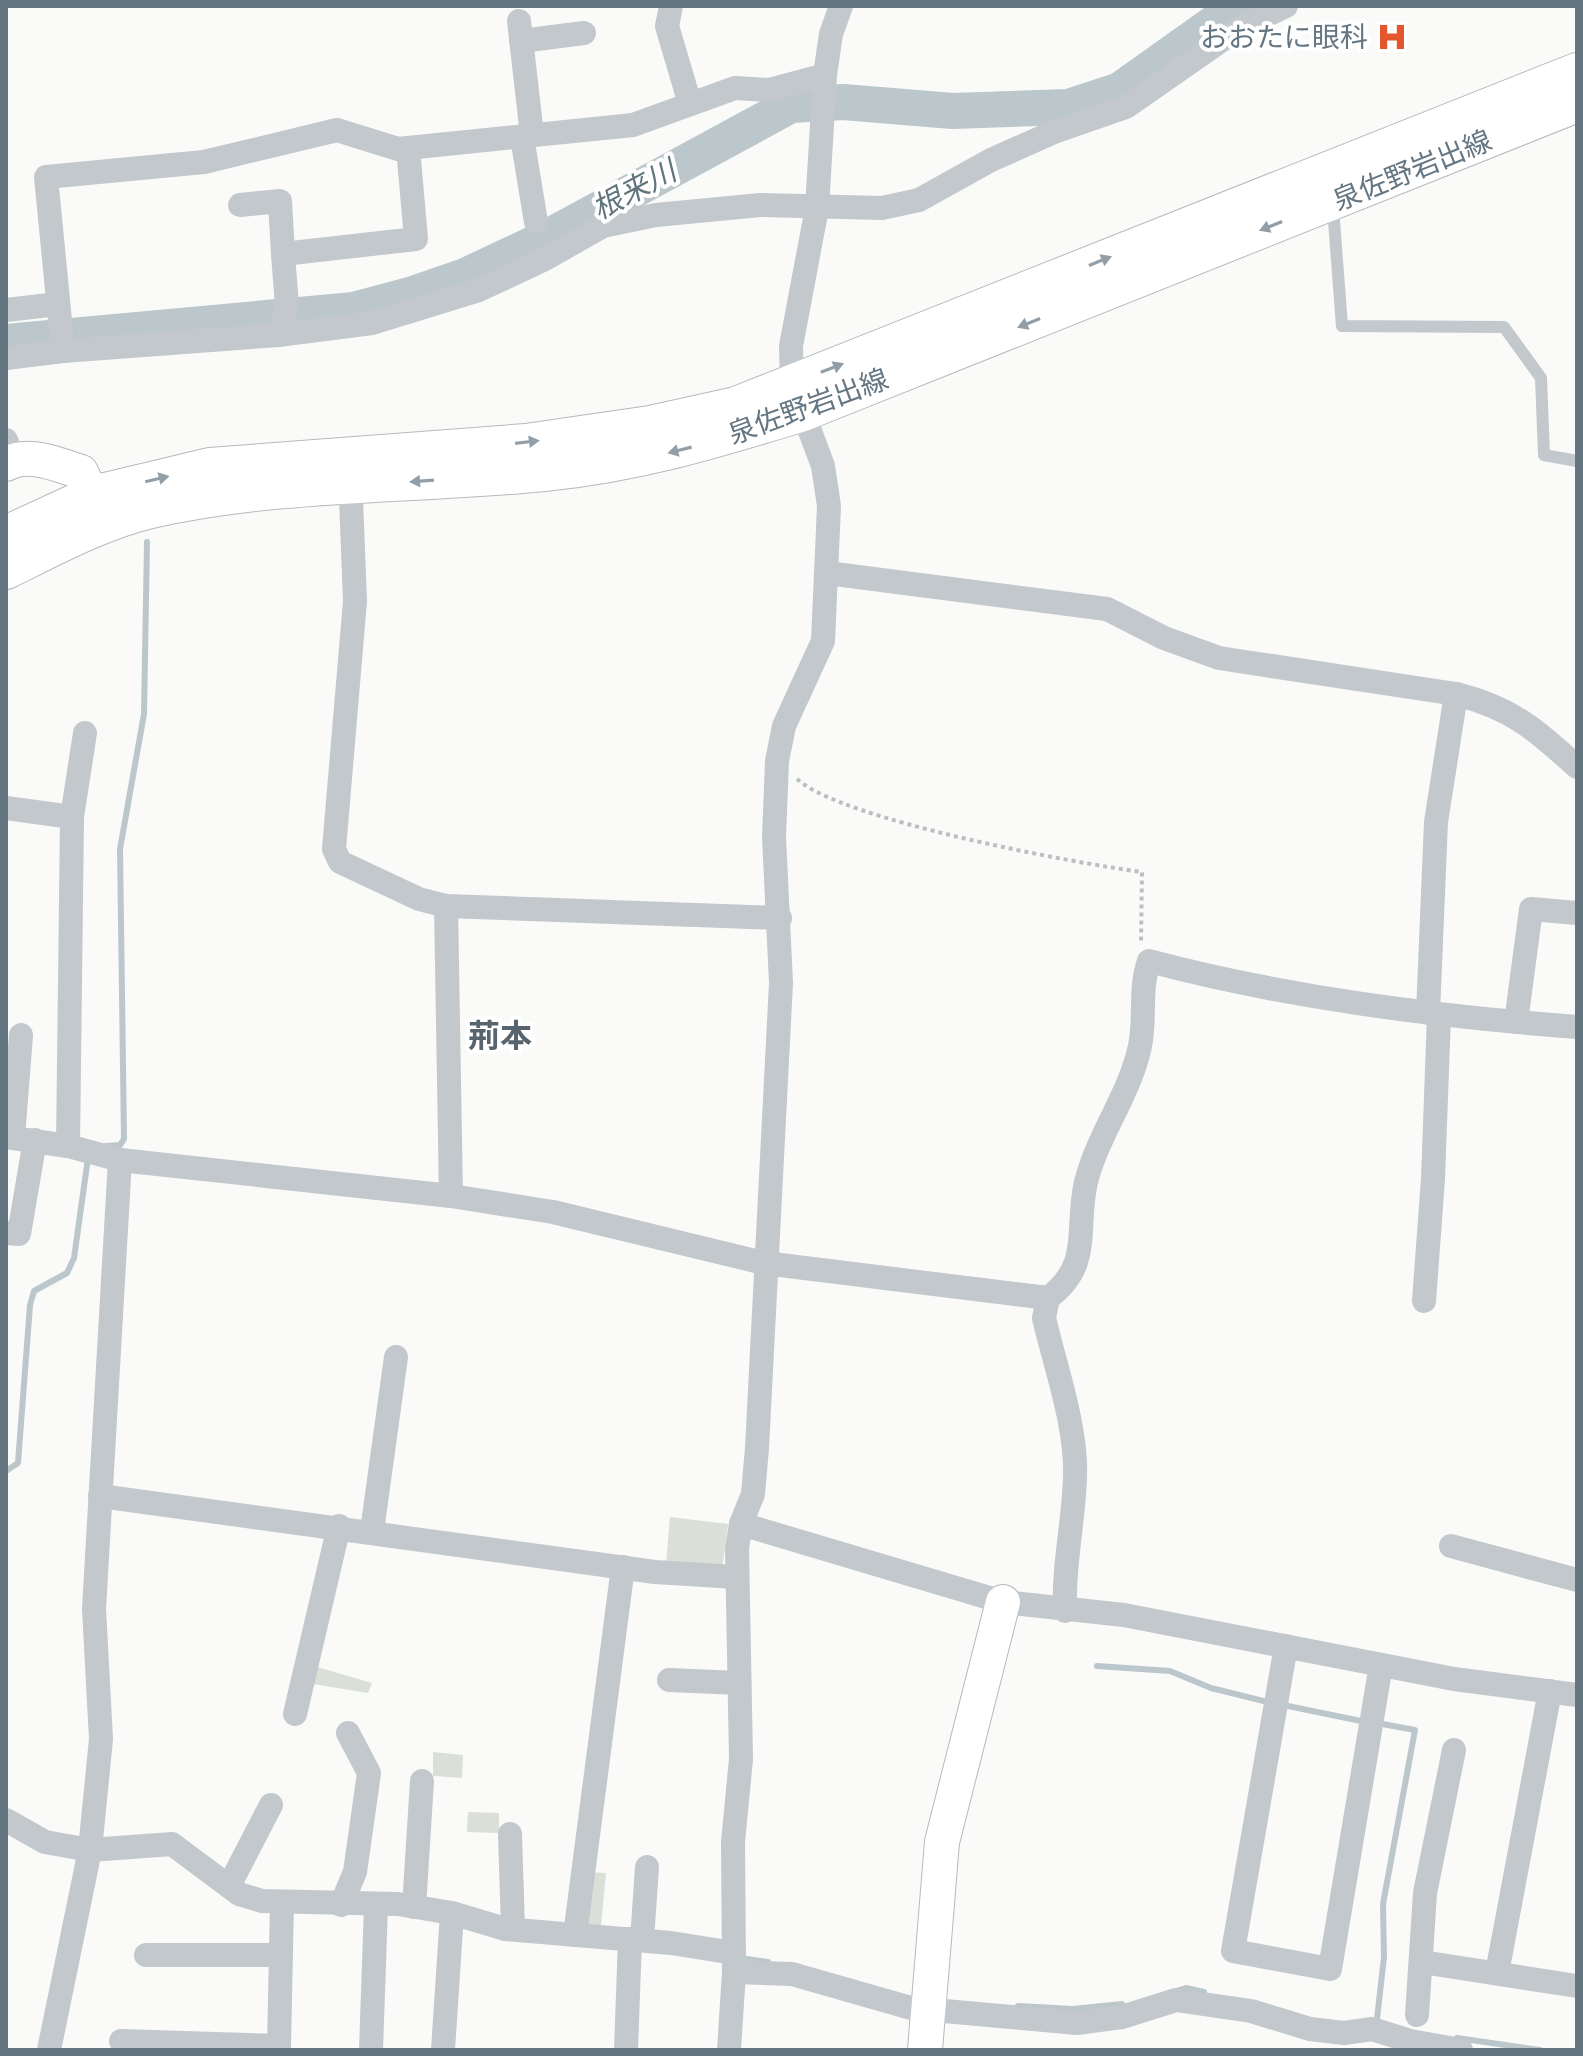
<svg xmlns="http://www.w3.org/2000/svg" width="1583" height="2056" viewBox="0 0 1583 2056" font-family="'Asap Condensed','Noto Sans JP',sans-serif">
<style>
.green{fill:#dadfd7}
.lines{fill:none;stroke-linecap:round;stroke-linejoin:round}
.stream{stroke:#bbc7cb;stroke-width:6}
.river{stroke:#bbc7cb;stroke-width:36}
.secondary-casing{stroke:#b3babf;stroke-width:36}
.primary-casing{stroke:#b5babe;stroke-width:40}
.path{stroke:#bbbfc2;stroke-width:4;stroke-dasharray:4 4;stroke-linecap:butt}
.lane{stroke:#c3c8cc;stroke-width:12}
.street{stroke:#c3c8cc;stroke-width:24}
.secondary{stroke:#fff;stroke-width:34}
.primary{stroke:#fff;stroke-width:38}
.oneway{fill:#939fa8}
.labels{text-anchor:middle;stroke-width:8;stroke-linejoin:round;paint-order:stroke}
.poi-label{font-size:28px;fill:#657683;stroke:#fff;text-anchor:end}
.street-label{font-size:28px;fill:#657683;stroke:#fff}
.water-label{font-size:30px;font-style:italic;fill:#60757c;stroke:#fff}
.quarter-label{font-size:32px;font-weight:bold;fill:#57646e;stroke:#fff}
</style>
<rect width="100%" height="100%" fill="#fafaf8"/>
<g class="green">
<polygon points="670,1517 728,1524 722,1570 666,1564"/>
<polygon points="317,1667 372,1683 368,1693 313,1684"/>
<polygon points="433,1752 463,1755 462,1778 433,1776"/>
<polygon points="468,1812 499,1813 499,1833 467,1832"/>
<polygon points="589,1872 606,1873 601,1926 584,1925"/>
</g>
<g class="lines">
<g class="stream">
<polyline points="106,1146 120,1145 124,1139 120,849 144,714 147,542"/>
<polyline points="6,1471 18,1463 30,1305 34,1291 67,1273 74,1258 88,1158"/>
<polyline points="1097,1666 1170,1671 1211,1688 1272,1703"/>
<polyline points="1283,1705 1366,1722"/>
<polyline points="1377,1723 1415,1730 1383,1904 1384,1957 1377,2019"/>
<polyline points="747,1959 768,1962"/>
<polyline points="1176,1991 1186,1988 1204,1992"/>
<polyline points="1018,2006 1073,2009 1122,2004"/>
<polyline points="1457,2038 1540,2050"/>
</g>
<polyline class="river" points="6,342 354,310 410,295 465,276 544,239 791,105 843,102 953,111 1068,107 1120,90 1238,6"/>
<g class="secondary-casing">
<g id="secondary">
<path d="M6,464C29,451 58,465 81,472L104,520"/>
<polyline points="925,2050 942,1842 1003,1602"/>
</g>
</g>
<g class="primary-casing">
<g id="primary">
<polyline points="6,535 93,495 210,467 526,443 650,425 736,406 1577,72"/>
<path d="M6,570C53,547 100,521 151,509C279,480 414,485 544,472C636,463 716,439 803,412L1577,103"/>
</g>
</g>
<path class="path" d="M797,779C842,820 1073,863 1142,872L1141,943"/>
<polyline class="lane" points="1333,208 1342,326 1504,327 1541,378 1544,455 1577,461"/>
<g class="street">
<polyline points="671,6 667,26 690,104"/>
<polyline points="519,21 532,135"/>
<polyline points="521,41 584,33"/>
<polyline points="522,137 536,222"/>
<polyline points="240,205 280,201 283,254 416,239 408,148"/>
<polyline points="6,310 58,304"/>
<polyline points="278,335 287,306 283,254"/>
<polyline points="63,351 278,335 372,323 479,290 543,260 603,226 656,215 760,205 882,208 919,200 991,160 1054,132 1126,107 1238,29 1286,6"/>
<polyline points="6,358 63,351 46,177 204,162 337,130 398,149 633,125 735,88 769,90 825,75"/>
<polyline points="6,440 13,460"/>
<polyline points="350,473 355,601 334,849 340,862 419,899 446,906 780,918"/>
<path d="M827,573L1107,609L1164,638L1219,658L1456,694C1512,708 1535,729 1577,767"/>
<polyline points="6,808 72,817 68,1146"/>
<polyline points="72,817 85,733"/>
<polyline points="446,906 451,1196"/>
<polyline points="1428,1013 1436,822 1456,694"/>
<polyline points="1516,1022 1531,909 1577,913"/>
<polyline points="6,1137 68,1146 120,1160 451,1196 553,1212 764,1263 1048,1298"/>
<polyline points="13,1137 21,1035"/>
<polyline points="6,1233 19,1234 35,1140"/>
<polyline points="1424,1301 1433,1179 1439,1015"/>
<polyline points="100,1496 655,1572 736,1577"/>
<polyline points="741,1524 1003,1602 1124,1615 1454,1679 1577,1695"/>
<polyline points="372,1531 396,1357"/>
<polyline points="1451,1546 1577,1580"/>
<path d="M1065,1611C1063,1565 1074,1521 1075,1476C1077,1427 1055,1366 1044,1318L1048,1298C1093,1265 1075,1229 1086,1182C1098,1134 1130,1094 1140,1046C1146,1017 1139,990 1149,961C1289,998 1433,1016 1577,1027"/>
<polyline points="1286,1646 1233,1951 1330,1969 1381,1665"/>
<polyline points="669,1680 739,1683"/>
<polyline points="295,1714 339,1526"/>
<polyline points="6,1820 45,1842 90,1850 172,1844 239,1894 262,1901 398,1904 452,1913 505,1929 671,1943 734,1953"/>
<polyline points="510,1834 513,1929"/>
<polyline points="229,1886 271,1805"/>
<polyline points="341,1905 355,1872 369,1773 348,1733"/>
<polyline points="414,1907 422,1781"/>
<polyline points="575,1935 623,1567"/>
<polyline points="642,1940 647,1867"/>
<polyline points="146,1955 281,1955"/>
<polyline points="1422,1962 1577,1986"/>
<polyline points="734,1972 792,1974 911,2008 1077,2023 1122,2017 1176,2000 1251,2011 1310,2029 1344,2033 1372,2029 1410,2041 1461,2050"/>
<polyline points="1497,1973 1550,1691"/>
<polyline points="1417,2015 1425,1893 1454,1750"/>
<polyline points="121,2041 279,2046 282,1904"/>
<polyline points="49,2050 90,1850 101,1739 94,1609 120,1160"/>
<polyline points="371,2050 376,1906"/>
<polyline points="443,2050 452,1913"/>
<polyline points="626,2050 630,1939"/>
<polyline points="729,2050 734,1972 733,1842 741,1759 737,1548 741,1524 753,1494 757,1448 781,983 774,837 777,761 784,726 823,641 829,506 823,466 792,383 791,346 817,208 825,75 831,34 841,6"/>
</g>
<use href="#secondary" class="secondary"/>
<use href="#primary" class="primary"/>
</g>
<defs><path id="oneway-solid" d="M-6-.8H1V-3.2L6.5 0L1 3.2V.8H-6Z" transform="scale(2)"/></defs>
<g class="oneway">
<use href="#oneway-solid" transform="translate(1271 226) rotate(158)"/>
<use href="#oneway-solid" transform="translate(1100 261) rotate(-22)"/>
<use href="#oneway-solid" transform="translate(1029 323) rotate(158)"/>
<use href="#oneway-solid" transform="translate(832 368) rotate(-21)"/>
<use href="#oneway-solid" transform="translate(527 442) rotate(-7)"/>
<use href="#oneway-solid" transform="translate(680 450) rotate(166)"/>
<use href="#oneway-solid" transform="translate(157 479) rotate(-13)"/>
<use href="#oneway-solid" transform="translate(422 481) rotate(176)"/>
</g>
<defs>
<g id="hospital-bare" transform="scale(2.4)"><path d="M-5-5h3v3.5h4V-5h3V5h-3V1.5h-4V5h-3Z" fill="#e4572e" stroke="#fff" stroke-width="2.5" paint-order="stroke"/></g>
</defs>
<g fill-rule="evenodd">
<use href="#hospital-bare" x="1392" y="37"/>
</g>
<g class="labels">
<g class="poi-label">
<text x="1368" y="47">おおたに眼科</text>
</g>
<g class="street-label">
<text transform="translate(1412 170) rotate(-22)" y="10">泉佐野岩出線</text>
<text transform="translate(808 406) rotate(-20)" y="10">泉佐野岩出線</text>
</g>
<g class="water-label">
<text transform="translate(634 190) rotate(-28)" y="10">根来川</text>
</g>
<g class="quarter-label">
<text x="500" y="1047">荊本</text>
</g>
</g>
<rect width="1583" height="2056" fill="none" stroke="#657683" stroke-width="16"/>
</svg>
